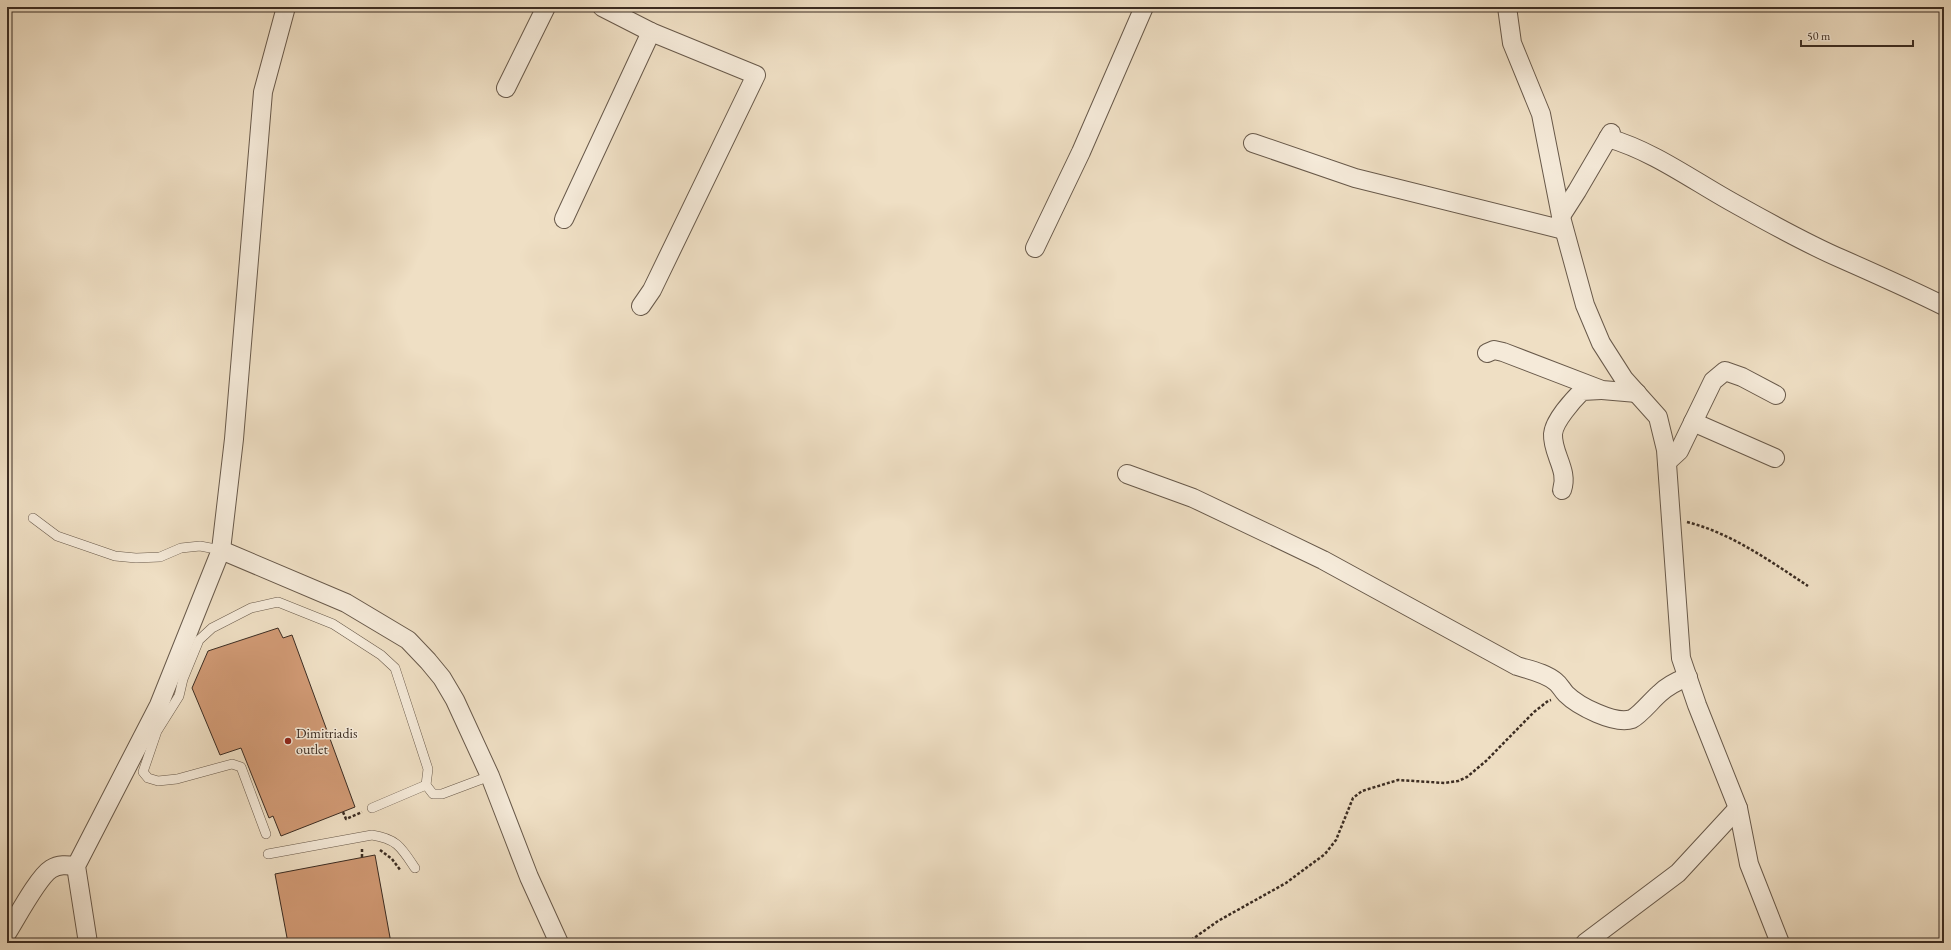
<svg xmlns="http://www.w3.org/2000/svg" width="1951" height="950" viewBox="0 0 1951 950" font-family="'EB Garamond',serif">
<style>
.building{fill:#d19a75;stroke:#3b2c22}
.lines{fill:none;stroke-linecap:round;stroke-linejoin:round}
.lane-casing{stroke:#68594a;stroke-width:10}
.street-casing{stroke:#68594a;stroke-width:20}
.path{stroke:#3b2c22;stroke-width:2.5;stroke-dasharray:3 2;stroke-linecap:butt}
.lane{stroke:#f5ead9;stroke-width:9}
.street{stroke:#f5ead9;stroke-width:18}
.poi-dot{fill:#8f2418;stroke:#f5ead9;stroke-width:1.5}
.labels{text-anchor:middle;stroke-width:3;stroke-linejoin:round;paint-order:stroke}
.poi-label{font-size:14px;fill:#3b2c22;stroke:#f5ead9;text-anchor:start}
</style>
<rect width="100%" height="100%" fill="#efdfc4"/>
<filter id="stains"><feTurbulence type="fractalNoise" baseFrequency=".005" numOctaves="4"/><feColorMatrix values="0 0 0 0 .2 0 0 0 0 .09 0 0 0 0 .02 0 0 0 .5 -.17"/></filter>
<radialGradient id="worn" r=".72"><stop offset=".6" stop-color="#630" stop-opacity="0"/><stop offset="1" stop-color="#630" stop-opacity=".3"/></radialGradient>
<g class="building">
<polygon points="278,628 283,638 292,635 355,807 281,836 273,816 269,818 241,748 220,755 192,688 208,651"/>
<polygon points="375,855 391,943 288,943 275,874"/>
</g>
<g class="lines">
<g class="lane-casing">
<g id="lane">
<polyline points="33,518 57,536 115,556 136,558 160,557 181,548 200,546 221,550"/>
<polyline points="372,808 426,785"/>
<polyline points="266,834 241,767 232,764 177,779 158,781 148,778 143,772 157,731 179,696 183,679 199,640 212,628 251,608 278,602 333,624 381,655 395,668 428,769 426,785 433,794 442,794 490,776"/>
<path d="M268,854L372,835C397,839 401,847 415,868"/>
</g>
</g>
<g class="street-casing">
<g id="street">
<polyline points="602,7 651,32 756,75 652,290 641,306"/>
<polyline points="1507,7 1512,43 1541,114 1562,221 1585,305 1601,343 1624,379 1658,417 1666,450 1681,658 1697,705 1738,808 1749,864 1780,943"/>
<polyline points="506,88 546,7"/>
<path d="M1608,138C1656,152 1696,183 1739,206C1773,225 1807,244 1842,259C1876,274 1910,289 1944,306"/>
<polyline points="1253,143 1355,178 1564,230"/>
<polyline points="1561,216 1577,191 1611,133"/>
<polyline points="564,219 651,32"/>
<polyline points="1035,248 1081,152 1144,7"/>
<polyline points="1487,353 1494,350 1503,352 1602,390 1637,393"/>
<polyline points="1693,422 1775,458"/>
<polyline points="1667,462 1679,451 1713,381 1725,371 1742,377 1776,395"/>
<path d="M1127,474L1193,498L1273,536L1323,560L1517,666C1530,670 1546,673 1556,682C1560,685 1562,690 1566,694C1578,706 1615,725 1632,719C1640,715 1652,700 1659,694C1667,686 1677,681 1688,677"/>
<path d="M1562,490C1569,470 1552,454 1553,434C1554,421 1573,400 1582,391L1601,390"/>
<polyline points="221,550 346,603 408,640 428,661 442,678 455,700 490,776 529,877 559,943"/>
<path d="M7,933C16,919 38,877 51,869C59,864 67,865 76,866"/>
<polyline points="88,943 76,866 159,705 221,550 234,439 263,92 286,7"/>
<polyline points="1585,943 1678,873 1738,808"/>
</g>
</g>
<g class="path">
<path d="M1687,522C1731,533 1770,561 1808,586"/>
<polyline points="343,812 346,819 362,812"/>
<polyline points="362,849 362,857"/>
<polyline points="380,850 392,859 401,871"/>
<polyline points="1187,943 1218,921 1286,883 1325,854 1336,840 1353,798 1362,791 1398,780 1445,783 1458,781 1467,777 1486,761 1534,712 1548,701 1551,700"/>
</g>
<use href="#lane" class="lane"/>
<use href="#street" class="street"/>
</g>
<circle class="poi-dot" cx="288" cy="741" r="4"/>
<g class="labels">
<g class="poi-label">
<text x="296" y="738">Dimitriadis<tspan x="296" dy="16">outlet</tspan></text>
</g>
</g>
<rect width="1951" height="950" fill="none" stroke="#efdfc4" stroke-width="24"/>
<rect x="8" y="8" width="1935" height="934" fill="none" stroke="#3b2c22" stroke-width="2"/>
<rect x="12" y="12" width="1927" height="926" fill="none" stroke="#3b2c22"/>
<path d="M1801 40v6h112v-6" fill="none" stroke="#3b2c22" stroke-width="2"/>
<text x="1807" y="40" font-size="12" fill="#3b2c22" stroke="#f5ead9" stroke-width="3" paint-order="stroke">50 m</text>
<rect width="100%" height="100%" filter="url(#stains)"/>
<rect width="100%" height="100%" fill="url(#worn)"/>
</svg>
